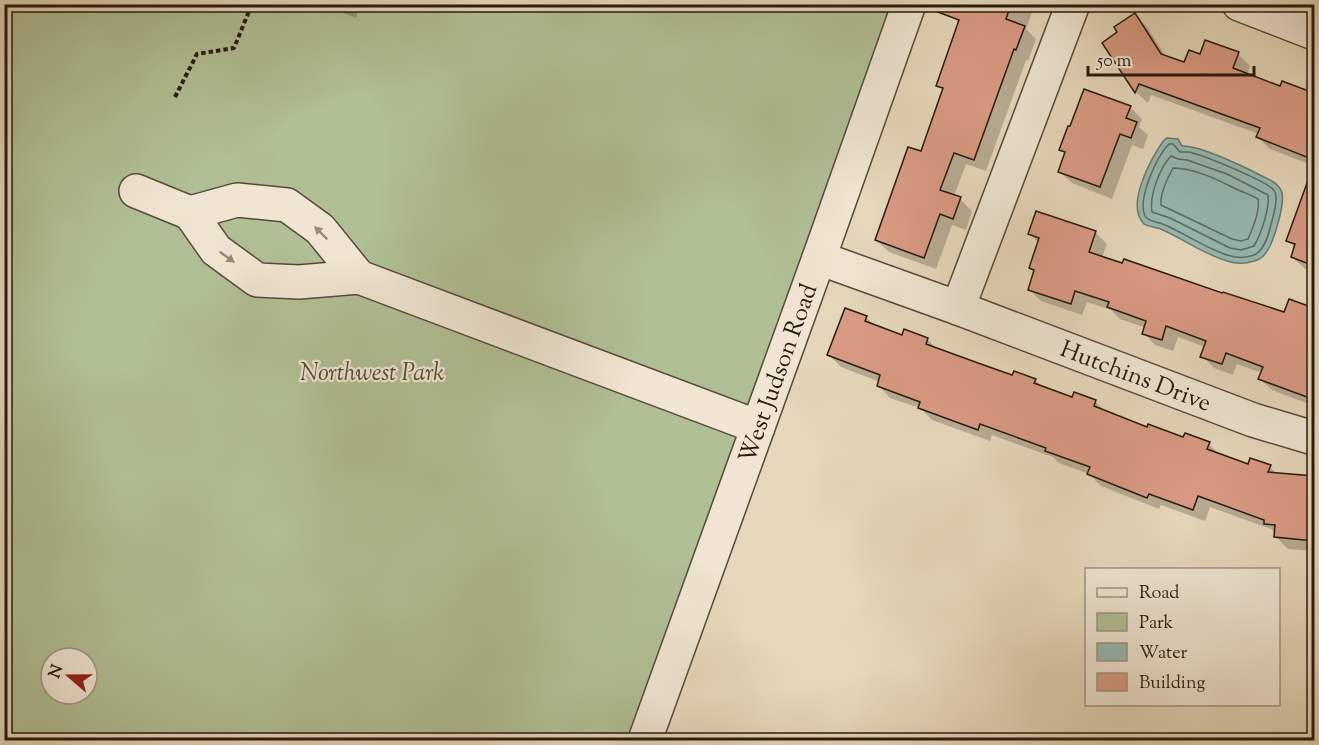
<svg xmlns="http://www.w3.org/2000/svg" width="1319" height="745" viewBox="0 0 1319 745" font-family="'Sorts Mill Goudy',serif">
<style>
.green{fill:#b0bf94;stroke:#6b6d52;stroke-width:1.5;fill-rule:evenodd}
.water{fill:#96b9b3;stroke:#697a72;stroke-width:1.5}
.shadow{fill:#0003}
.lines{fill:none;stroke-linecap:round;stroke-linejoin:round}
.shore{stroke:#5e6a62;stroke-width:1.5}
.building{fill:#d99a83;stroke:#261b10;stroke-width:1.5}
.minor-casing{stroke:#564a3a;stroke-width:36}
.path{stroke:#261b10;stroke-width:4;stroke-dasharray:4.5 3;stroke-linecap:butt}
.minor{stroke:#efe5d2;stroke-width:33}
.oneway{fill:#958a7b}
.labels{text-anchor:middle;stroke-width:4.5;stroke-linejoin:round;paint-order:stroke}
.park-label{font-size:24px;font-style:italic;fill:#4f4c38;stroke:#efe5d2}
.street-label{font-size:24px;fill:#261b10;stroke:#efe5d2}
</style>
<rect width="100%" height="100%" fill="#e6d7ba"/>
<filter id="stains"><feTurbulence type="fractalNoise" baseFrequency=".00333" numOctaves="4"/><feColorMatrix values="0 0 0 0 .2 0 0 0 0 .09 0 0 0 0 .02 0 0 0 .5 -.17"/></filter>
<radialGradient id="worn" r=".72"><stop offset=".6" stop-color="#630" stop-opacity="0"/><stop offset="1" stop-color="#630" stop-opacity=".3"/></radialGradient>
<path class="green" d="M4,5H895L647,740H5ZM51,658H87V694H51Z"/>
<path class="water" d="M1167,138L1178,139L1182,146C1200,145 1249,169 1266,178C1273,181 1280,185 1282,193C1285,205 1273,245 1265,254C1262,258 1258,260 1254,261C1245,264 1236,264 1227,261C1204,254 1183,239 1161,229C1156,227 1148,227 1144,224C1143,223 1139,217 1139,216C1131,195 1152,157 1164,140Z"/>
<g class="shadow">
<polygon points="320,4 360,4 356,18"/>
<polygon points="957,4 1035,4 1026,29 1036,39 1028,61 1026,60 986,171 966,164 954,196 960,199 972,211 966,230 952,225 936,269 889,252 876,240 922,153 944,91 938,85 959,23 953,17"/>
<polygon points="1135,15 1147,27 1166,57 1185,64 1201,56 1238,54 1250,66 1247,75 1281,88 1283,83 1314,95 1314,166 1270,149 1258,137 1259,134 1151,95 1148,103 1136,92 1104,43 1119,33"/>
<polygon points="1130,107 1142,119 1139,127 1148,135 1143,149 1132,145 1112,199 1072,183 1059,171 1066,155 1061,149"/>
<polygon points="1314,167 1314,272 1305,269 1292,257 1295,248 1288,240 1294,227"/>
<polygon points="1095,232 1107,244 1102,258 1285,314 1290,300 1314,310 1314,406 1272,390 1260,379 1262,373 1237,364 1233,375 1214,368 1202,356 1205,347 1178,337 1173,351 1155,345 1144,333 1146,328 1120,319 1111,310 1087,302 1082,315 1041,301 1029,289 1035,273 1030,268 1039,243 1030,234"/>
<polygon points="866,317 875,326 903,337 927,339 937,349 1013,377 1035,380 1043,388 1073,399 1095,401 1107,413 1148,429 1184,439 1209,444 1220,455 1249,465 1270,467 1277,474 1314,477 1314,551 1288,549 1276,537 1276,534 1271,529 1210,507 1205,521 1161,505 1159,509 1101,486 1089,474 1059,463 1053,457 992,435 990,441 932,420 920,408 890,398 878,385 880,382 841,367 829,355"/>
</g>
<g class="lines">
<g class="shore">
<path d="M1169,144H1173L1180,152C1183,152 1186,152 1189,152C1202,155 1271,182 1275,192C1279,200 1272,220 1270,228C1268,237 1263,251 1254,255C1246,258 1236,258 1227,255C1205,248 1186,234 1165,225C1159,222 1148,222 1145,216C1137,199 1157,156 1169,144Z"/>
<path d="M1171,156L1178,159L1187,160L1227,174L1268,195C1270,208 1261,234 1254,246L1241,250L1230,248L1170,218L1152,212C1149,196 1160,167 1171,156Z"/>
<path d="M1173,168C1193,168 1214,178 1232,187C1241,192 1250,194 1258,199C1260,210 1253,228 1248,239L1241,241L1232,239L1161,205C1160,193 1167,179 1173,168Z"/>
</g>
</g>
<g class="building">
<polygon points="927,4 1011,4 1006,19 1025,26 1016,50 1014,49 974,160 954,153 940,190 961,197 953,219 940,214 924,258 875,240 908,147 921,151 943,88 936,86 959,20 927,8"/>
<polygon points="1135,13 1161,54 1184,62 1189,50 1200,54 1205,40 1239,52 1233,68 1280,86 1282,81 1314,93 1314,160 1256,137 1260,128 1139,84 1135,93 1102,43 1117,32 1114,27"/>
<polygon points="1084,89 1131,106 1126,118 1137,122 1131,138 1120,134 1100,187 1058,172 1065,152 1059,150 1068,126 1070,126"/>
<polygon points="1311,172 1314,172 1314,266 1291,257 1295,244 1286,241"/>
<polygon points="1036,211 1096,231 1089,252 1122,263 1124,259 1222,293 1223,292 1284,312 1289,299 1314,308 1314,376 1307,397 1258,379 1263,367 1226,353 1222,364 1200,357 1206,341 1166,326 1162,340 1142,334 1146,321 1107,307 1109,302 1075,291 1071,304 1028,290 1034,270 1029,268 1039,238 1028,234"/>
<polygon points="845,308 867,316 865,321 902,335 904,329 928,338 926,344 978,363 1012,375 1014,371 1036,379 1034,383 1072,397 1074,392 1096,400 1094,406 1147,427 1148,424 1183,437 1185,433 1210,442 1207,449 1248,464 1250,458 1271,465 1268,472 1314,476 1313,494 1314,494 1314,541 1274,537 1275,525 1264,524 1264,520 1198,496 1193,510 1149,494 1147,498 1087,474 1090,467 1045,451 1046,448 980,424 978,430 918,408 920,402 877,386 880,375 827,355"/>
</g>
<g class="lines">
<g class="minor-casing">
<g id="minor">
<polyline points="1239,4 1314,33"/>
<polyline points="136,191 190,213 216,250 257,280 299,282 359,277 758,427"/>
<polyline points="190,213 237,200 287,205 320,229 359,277"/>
<path id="s1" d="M819,258L958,308L1253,420L1310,437L1314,436"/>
<polyline points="958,308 1073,4"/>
<path id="s2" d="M645,740L819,258L909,4"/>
</g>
</g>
<polyline class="path" points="175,97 197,54 234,48 252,4"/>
<use href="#minor" class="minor"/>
</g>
<defs><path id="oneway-solid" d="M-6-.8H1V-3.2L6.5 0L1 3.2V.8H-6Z" transform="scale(1.5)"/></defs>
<g class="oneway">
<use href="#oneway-solid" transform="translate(321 233) rotate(-135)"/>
<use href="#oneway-solid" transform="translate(227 257) rotate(36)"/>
</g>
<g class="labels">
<g class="park-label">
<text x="372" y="380">Northwest Park</text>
</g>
<g class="street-label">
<text dy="8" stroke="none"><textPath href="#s2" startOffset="390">West Judson Road</textPath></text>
<text dy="8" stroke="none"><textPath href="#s1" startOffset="338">Hutchins Drive</textPath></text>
</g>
</g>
<rect width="1319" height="745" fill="none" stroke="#e6d7ba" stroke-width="24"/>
<rect x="6" y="6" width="1307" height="733" fill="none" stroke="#261b10" stroke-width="3"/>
<rect x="12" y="12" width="1295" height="721" fill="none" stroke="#261b10" stroke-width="1.5"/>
<rect x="1085" y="568" width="195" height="138" fill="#efe5d2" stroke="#9f9484" stroke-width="1.5"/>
<rect x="1097" y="588" width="30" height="9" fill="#efe5d2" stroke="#9f9484" stroke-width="1.5"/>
<text x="1139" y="598" font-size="18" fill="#261b10">Road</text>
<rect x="1097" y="613" width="30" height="18" fill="#b0bf94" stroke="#9f9484" stroke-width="1.5"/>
<text x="1139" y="628" font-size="18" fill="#261b10">Park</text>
<rect x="1097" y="643" width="30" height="18" fill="#96b9b3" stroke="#9f9484" stroke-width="1.5"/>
<text x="1139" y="658" font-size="18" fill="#261b10">Water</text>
<rect x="1097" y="673" width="30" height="18" fill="#d99a83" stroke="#9f9484" stroke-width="1.5"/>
<text x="1139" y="688" font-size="18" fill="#261b10">Building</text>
<g transform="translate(69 676) rotate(290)"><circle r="28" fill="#efe5d2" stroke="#9f9484" stroke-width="1.5"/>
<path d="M0-4.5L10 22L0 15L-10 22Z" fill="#8f2418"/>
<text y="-9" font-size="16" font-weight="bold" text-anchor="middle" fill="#261b10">N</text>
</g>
<path d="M1088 66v9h166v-9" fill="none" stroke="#261b10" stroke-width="3"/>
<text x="1097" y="66" font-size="18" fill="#261b10" stroke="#efe5d2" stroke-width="4.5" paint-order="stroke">50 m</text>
<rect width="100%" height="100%" filter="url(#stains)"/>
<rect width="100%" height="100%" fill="url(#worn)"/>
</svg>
